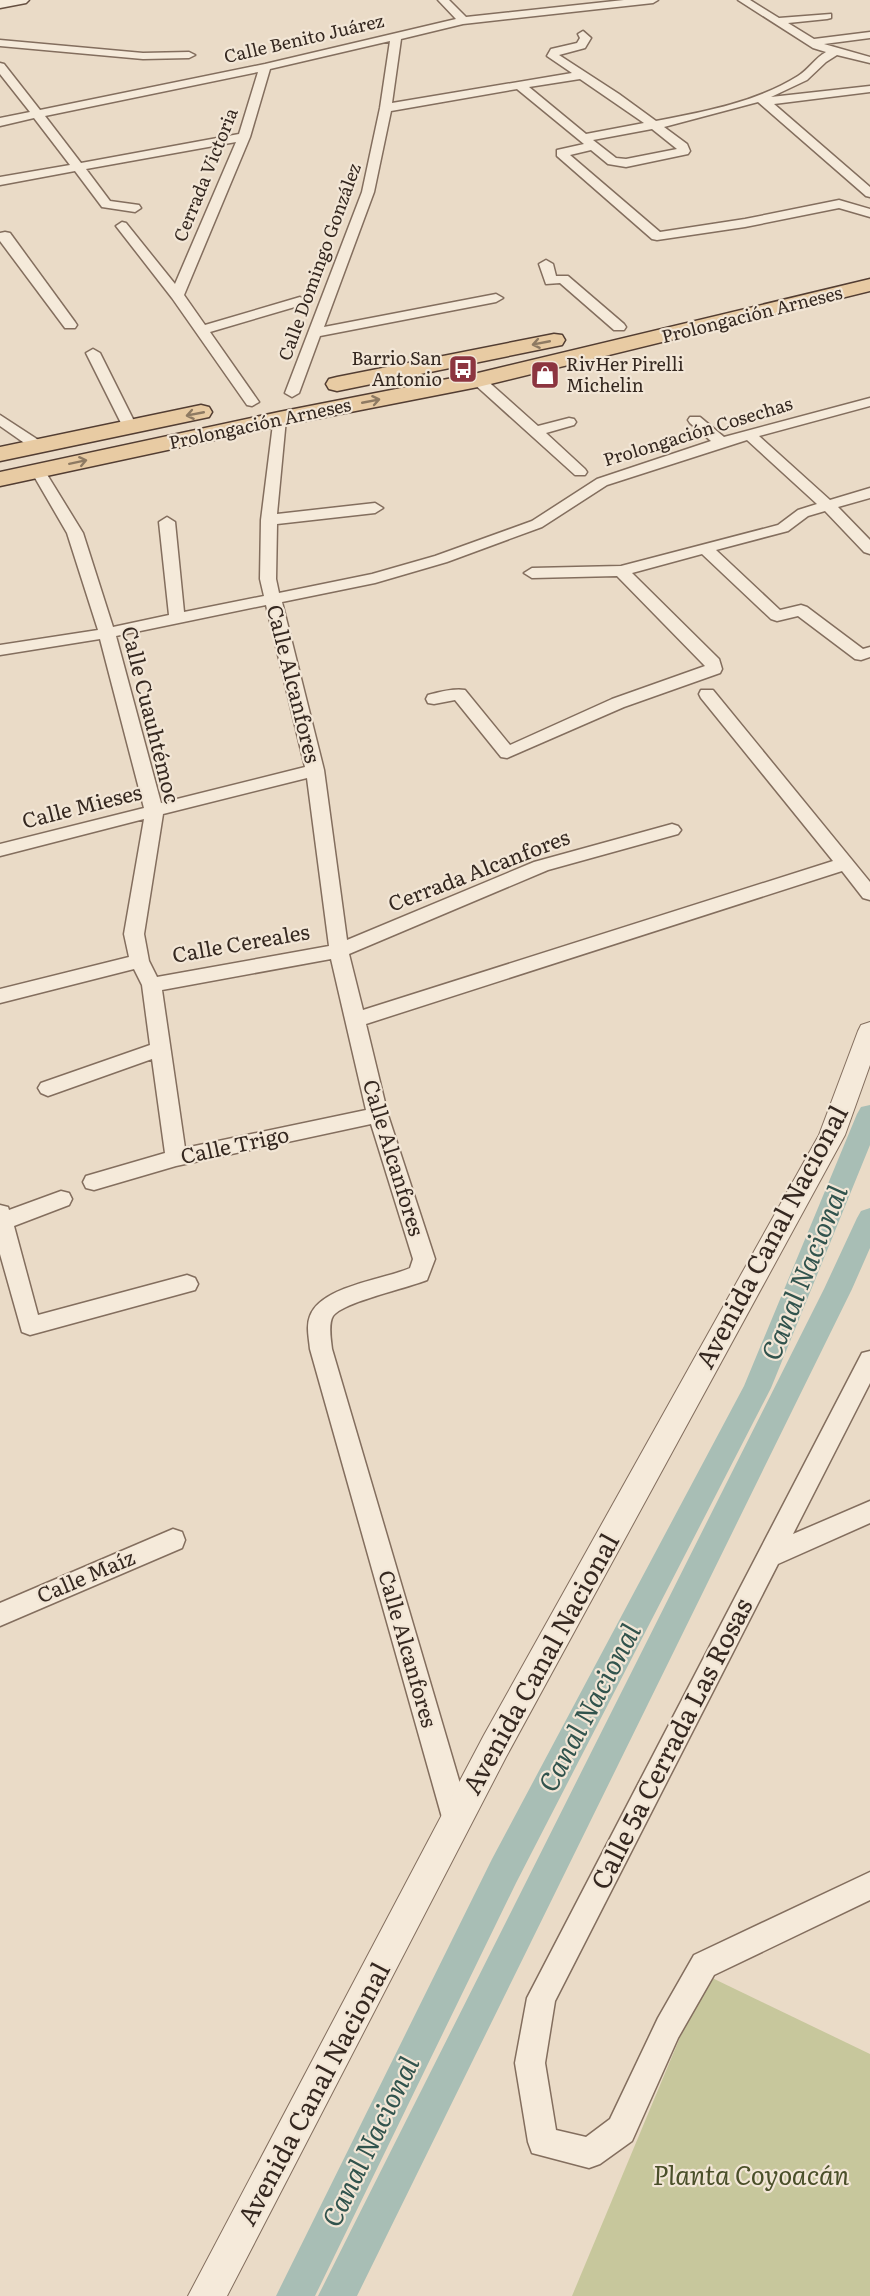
<svg xmlns="http://www.w3.org/2000/svg" width="870" height="2296" viewBox="0 0 870 2296" font-family="Literata,serif">
<style>
.green{fill:#c7c79c}
.lines{fill:none;stroke-linecap:round;stroke-linejoin:round}
.canal{fill:#a8beb5;fill-rule:evenodd}
.minor-casing{stroke:#836e5e;stroke-width:3}
.tertiary-casing{stroke:#836e5e;stroke-width:2}
.secondary-casing{stroke:#654f41;stroke-width:3}
.primary-casing{stroke:#523d32;stroke-width:3}
.minor{fill:#f5eada;fill-rule:evenodd}
.tertiary{fill:#f5eada;fill-rule:evenodd}
.secondary{fill:#f5eada;fill-rule:evenodd}
.primary{fill:#e8cba3;fill-rule:evenodd}
.oneway{stroke:#8e7a62}
.labels{text-anchor:middle;stroke-width:4.5;stroke-linejoin:round;paint-order:stroke}
.far-street-label{font-size:18px;fill:#352820;stroke:#f2e6d6}
.far-poi-label{font-size:18px;fill:#352820;stroke:#f2e6d6;text-anchor:end}
.street-label{font-size:21px;fill:#352820;stroke:#f2e6d6}
.near-street-label{font-size:26px;fill:#352820;stroke:#f2e6d6}
.near-park-label{font-size:26px;font-style:italic;fill:#4a4f29;stroke:#f2e6d6}
.near-water-label{font-size:27px;font-style:italic;fill:#31534d;stroke:#f2e6d6}
</style>
<rect width="100%" height="100%" fill="#eadbc7"/>
<polygon class="green" points="706,1975 870,2054 870,2296 572,2296"/>
<g class="lines">
<g class="canal">
<polygon points="870,1105 870,1145 771,1388 516,1883 315,2296 276,2296 492,1859 744,1386 857,1114 861,1107"/>
<polygon points="870,1208 870,1248 852,1289 357,2296 318,2296 824,1289 857,1218 861,1211"/>
</g>
<g class="minor-casing">
<g id="minor">
<path d="M438,0H449L466,17L624,0H658L653,3L463,24L401,39L392,103L572,73L547,56L551,49L577,43L580,38L578,34L583,31L591,38L585,48L559,55L619,94L656,121C703,112 757,102 798,76C809,69 815,58 826,52L813,48L738,0H750L779,18L831,14V18L827,19L788,23L814,39L870,32V38L824,44L870,57V63L837,55L826,62L807,80L771,97L870,86V92L774,104L870,187V197L866,196L758,102L664,127L687,144L690,151L688,154L626,167L608,164L591,150L570,155L660,232L745,219L839,200L870,209V217L839,208L745,227L657,240L652,239L557,156V150L584,144L517,89L391,111L374,192L324,327L496,294L503,298L496,302L320,336L299,393L292,397L285,393L362,192L380,108L390,41L270,69L250,137L184,295L205,325L300,297L307,301L305,304L210,332L259,402L252,406L247,405L172,298L116,226L122,222L126,223L175,284L236,142L86,169L110,201L139,205L141,208L135,212L102,207L75,171L0,185V177L70,165L34,118L0,126V118L30,112L0,74V63L4,64L40,110L265,64L456,19ZM258,72L239,134L81,163L45,116ZM580,79L644,123L586,134L529,87ZM652,129L677,149L626,159L616,158L593,140Z"/>
<polygon points="0,40 143,53 189,52 195,55 189,58 143,59 0,46"/>
<polygon points="5,232 10,233 75,322 77,325 75,328 65,328 0,241 0,233"/>
<polygon points="546,260 553,264 556,276 568,276 624,324 626,327 624,330 614,330 560,283 546,284 539,264"/>
<polygon points="93,349 100,353 137,427 135,430 130,431 123,427 86,353"/>
<polygon points="478,376 483,377 538,426 569,418 574,419 576,422 574,425 546,433 585,469 587,472 585,475 575,475 473,383 471,380"/>
<path d="M870,398V406L759,436L830,500L870,488V498L838,507L870,540V554L864,552L825,511L808,516L788,531L716,550L780,610L801,605L807,607L863,649L870,647V657L861,660L855,659L798,616L777,621L771,619L702,554L632,573L719,659L722,669L720,673L624,707L507,758L501,757L455,700L434,704L428,703L426,699L428,695C439,692 454,688 465,690L510,745L612,699L705,666L617,576L532,578L524,573L532,568L621,566L778,525L798,510L817,504L747,440L607,485L542,527L447,562L375,583L282,602L324,770L347,940L534,862L672,824L678,826L681,830L678,834L548,870L349,954L363,1010L833,861L701,698L699,694L701,690H713L870,882V900L863,898L842,871L366,1024L388,1115L435,1259L427,1280C408,1288 343,1302 333,1316C328,1324 331,1340 332,1349L471,1821L467,1830L457,1834L447,1830L443,1821L310,1349C309,1338 306,1326 310,1316C321,1286 383,1280 410,1268L413,1259L371,1124L176,1166L94,1190L86,1188L83,1182L86,1176L165,1153L152,1059L48,1096L41,1093L38,1088L41,1083L150,1045L142,985L134,969L0,1003V989L129,957L124,934L144,819L0,856V844L144,808L100,639L0,655V645L98,630L67,533L31,471L38,467L43,468L83,533L113,627L169,615L159,522L167,517L175,522L184,612L264,596L260,579L261,520L274,416H284L286,419L277,514L375,503L383,508L375,513L277,524L276,579L279,593L372,574L435,556L532,521L597,479L711,441L690,423L688,420L690,417H700L724,437ZM266,605L305,767L161,803L116,636ZM307,778L329,946L157,977L149,961L144,934L163,814ZM331,959L366,1110L185,1148L162,990Z"/>
<polygon points="0,415 43,443 45,446 43,449 33,449 0,426"/>
<polygon points="61,1191 69,1193 72,1199 69,1205 14,1226 38,1315 187,1275 195,1278 198,1284 195,1290 30,1335 22,1332 0,1254 0,1205 8,1207 9,1210"/>
<polygon points="870,1351 870,1383 793,1534 870,1501 870,1523 778,1564 555,2001 545,2063 556,2130 586,2137 610,2119 658,2018 694,1955 870,1872 870,1900 714,1975 678,2038 632,2141 600,2164 589,2168 532,2153 528,2142 515,2063 527,1998 862,1353"/>
<polygon points="173,1529 182,1532 185,1540 182,1548 0,1626 0,1603"/>
</g>
</g>
<g class="tertiary-casing">
<polygon id="tertiary" points="870,1022 870,1065 845,1135 506,1757 227,2296 188,2296 484,1735 819,1135 858,1031 861,1025"/>
</g>
<g class="secondary-casing">
<polygon id="secondary" points="0,0 29,0 26,3 0,8"/>
</g>
<g class="primary-casing">
<g id="primary">
<polygon points="870,279 870,291 478,387 279,426 0,486 0,472 279,412 478,373"/>
<polygon points="554,334 562,335 565,340 562,345 337,391 329,389 326,384 329,379 337,377"/>
<polygon points="201,405 209,407 212,412 209,417 0,461 0,447"/>
</g>
</g>
<use href="#minor" class="minor"/>
<use href="#tertiary" class="tertiary"/>
<use href="#secondary" class="secondary"/>
<use href="#primary" class="primary"/>
</g>
<defs><path id="oneway-shaft" d="M-6 0H5M1.5-3L5.5 0L1.5 3" fill="none" stroke-width="1.6" stroke-linecap="round" stroke-linejoin="round" transform="scale(1.5)"/></defs>
<g class="oneway">
<use href="#oneway-shaft" transform="translate(541 343) rotate(169)"/>
<use href="#oneway-shaft" transform="translate(371 401) rotate(-11)"/>
<use href="#oneway-shaft" transform="translate(195 414) rotate(169)"/>
<use href="#oneway-shaft" transform="translate(78 462) rotate(-12)"/>
</g>
<defs>
<g id="bus-square" transform="scale(1.5)"><rect x="-9" y="-9" width="18" height="18" rx="4" fill="#8c3540" stroke="#f2e6d6"/><path d="M-5-6H5V4H4V6H2V4H-2V6H-4V4H-5ZM-3.5-4V0h7V-4ZM-3.5 1.2v1.5H-2V1.2ZM2 1.2v1.5H3.5V1.2Z" fill="#fff"/></g>
<g id="shop-square" transform="scale(1.5)"><rect x="-9" y="-9" width="18" height="18" rx="4" fill="#8c3540" stroke="#f2e6d6"/><path d="M-5-2.5h2.3a2.7 3.5 0 0 1 5.4 0H5L5.5 6h-11ZM-1.5-2.5h3a1.5 2.3 0 0 0-3 0Z" fill="#fff"/></g>
</defs>
<g fill-rule="evenodd">
<use href="#bus-square" x="463" y="369"/>
<use href="#shop-square" x="545" y="375"/>
</g>
<g class="labels">
<g class="far-street-label">
<text transform="translate(304 39) rotate(-13)" y="6">Calle Benito Juárez</text>
<text transform="translate(206 175) rotate(-68)" y="6">Cerrada Victoria</text>
<text transform="translate(320 262) rotate(-70)" y="6">Calle Domingo González</text>
<text transform="translate(752 315) rotate(-14)" y="6">Prolongación Arneses</text>
<text transform="translate(260 424) rotate(-12)" y="6">Prolongación Arneses</text>
<text transform="translate(698 432) rotate(-17)" y="6">Prolongación Cosechas</text>
</g>
<g class="far-poi-label">
<text x="442" y="365">Barrio San<tspan x="442" dy="21">Antonio</tspan></text>
<text x="566" y="371" text-anchor="start">RivHer Pirelli<tspan x="566" dy="21">Michelin</tspan></text>
</g>
<g class="street-label">
<text transform="translate(293 684) rotate(76)" y="7">Calle Alcanfores</text>
<text transform="translate(150 715) rotate(76)" y="7">Calle Cuauhtémoc</text>
<text transform="translate(82 807) rotate(-14)" y="7">Calle Mieses</text>
<text transform="translate(479 871) rotate(-21)" y="7">Cerrada Alcanfores</text>
<text transform="translate(241 944) rotate(-10)" y="7">Calle Cereales</text>
<text transform="translate(235 1146) rotate(-12)" y="7">Calle Trigo</text>
<text transform="translate(393 1158) rotate(73)" y="7">Calle Alcanfores</text>
<text transform="translate(86 1577) rotate(-23)" y="7">Calle Maíz</text>
<text transform="translate(407 1649) rotate(74)" y="7">Calle Alcanfores</text>
</g>
<g class="near-street-label">
<text transform="translate(772 1237) rotate(-62)" y="9">Avenida Canal Nacional</text>
<text transform="translate(541 1664) rotate(-61)" y="9">Avenida Canal Nacional</text>
<text transform="translate(672 1744) rotate(-63)" y="9">Calle 5a Cerrada Las Rosas</text>
<text transform="translate(314 2094) rotate(-62)" y="9">Avenida Canal Nacional</text>
</g>
<g class="near-park-label">
<text x="751" y="2185">Planta Coyoacán</text>
</g>
<g class="near-water-label">
<text transform="translate(805 1273) rotate(-68)" y="9">Canal Nacional</text>
<text transform="translate(590 1708) rotate(-62)" y="9">Canal Nacional</text>
<text transform="translate(371 2142) rotate(-64)" y="9">Canal Nacional</text>
</g>
</g>
</svg>
